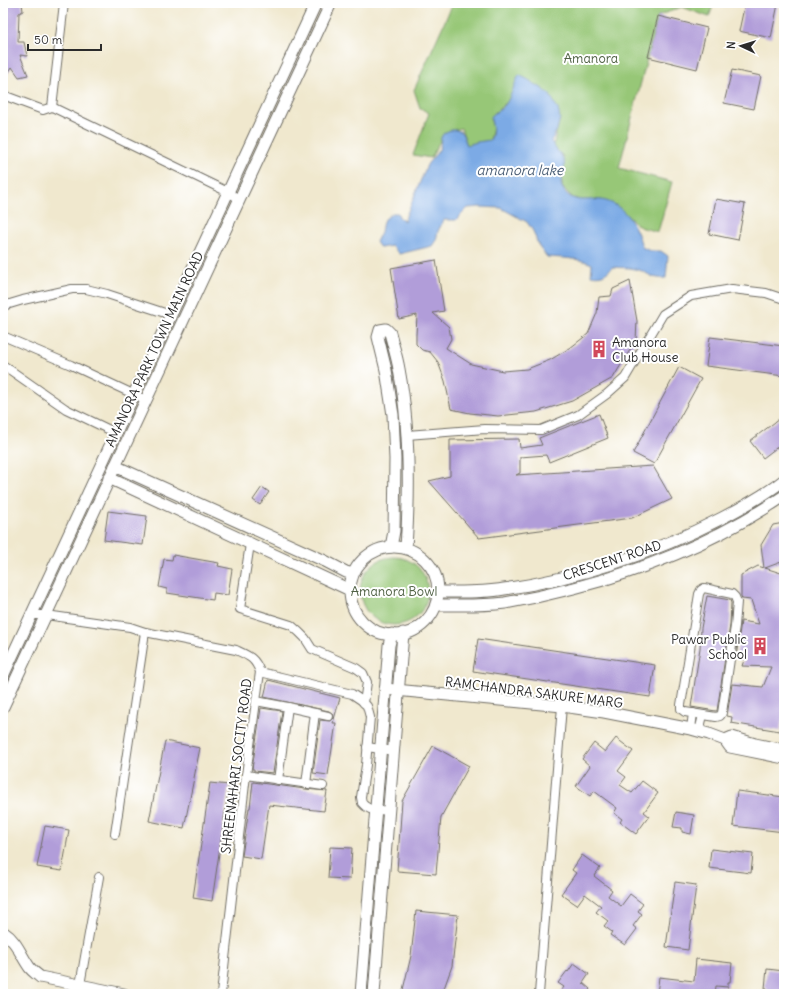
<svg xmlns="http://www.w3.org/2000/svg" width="787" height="997" viewBox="0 0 787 997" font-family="Delius,sans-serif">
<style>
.green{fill:#97c777;stroke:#617951}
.water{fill:#7baae5;stroke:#536a88}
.building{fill:#b19dd9}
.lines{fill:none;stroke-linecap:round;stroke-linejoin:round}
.street-casing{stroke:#706d64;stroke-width:10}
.secondary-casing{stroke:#706d64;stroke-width:13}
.street{stroke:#fff;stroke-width:8}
.secondary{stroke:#fff;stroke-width:11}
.labels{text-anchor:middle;stroke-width:4;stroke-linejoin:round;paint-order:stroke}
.park-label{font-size:13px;fill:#516246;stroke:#fff}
.poi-label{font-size:13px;fill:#2b2b2b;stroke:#fff;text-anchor:start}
.street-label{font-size:13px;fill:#2b2b2b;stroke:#fff}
.water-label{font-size:14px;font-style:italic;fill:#4b5e75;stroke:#fff}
</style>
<rect width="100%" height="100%" fill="#fff"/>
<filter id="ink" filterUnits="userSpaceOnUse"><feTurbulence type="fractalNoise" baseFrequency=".025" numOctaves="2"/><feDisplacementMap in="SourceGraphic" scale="8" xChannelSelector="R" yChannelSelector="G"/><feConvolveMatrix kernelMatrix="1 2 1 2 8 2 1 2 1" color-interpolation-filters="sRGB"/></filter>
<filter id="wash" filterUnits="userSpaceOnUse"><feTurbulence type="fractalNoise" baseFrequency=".012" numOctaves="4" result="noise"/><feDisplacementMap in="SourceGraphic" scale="16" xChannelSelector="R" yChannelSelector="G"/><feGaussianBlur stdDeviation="0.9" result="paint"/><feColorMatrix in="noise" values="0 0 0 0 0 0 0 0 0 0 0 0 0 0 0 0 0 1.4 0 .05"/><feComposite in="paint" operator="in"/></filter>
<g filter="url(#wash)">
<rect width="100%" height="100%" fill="#f0e8ce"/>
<g class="green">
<polygon points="453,3 714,3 709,17 682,7 658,16 619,168 672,182 658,232 640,227 624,213 602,200 582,200 573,198 562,187 563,156 553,146 560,118 506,103 490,117 493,128 490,140 467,145 461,128 444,133 431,158 413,155 429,113 420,108 414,90"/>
<circle cx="394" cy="591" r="34"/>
</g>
<path class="water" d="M519,75L527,79L543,89L550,95L558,109L560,118L557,130L551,141C555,150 562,153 564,162C567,174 554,181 567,194C577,204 590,198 602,200C625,204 637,227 642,247L650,251H661L668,256L666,278C650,280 648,271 635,269C628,267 620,268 612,267C606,275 600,277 591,275L592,264C579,258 562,258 547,257L539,247L533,231L527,222L501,208L480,207L468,208L456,220H444L438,231L436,240L432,246L399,254L392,246L380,248L376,242L381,232L383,221L392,213H398L399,217L404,221L427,165C430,160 439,152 440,147C441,144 440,141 441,138C443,130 457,127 462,133C463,135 466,142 467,145L477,142L490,140C494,132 493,126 490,117C495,112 503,109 507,102C512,94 514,84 519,75Z"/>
<g id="blocks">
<g class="building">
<polygon points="3,3 22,3 23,11 19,13 18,42 24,42 27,56 20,55 28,75 19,77 12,67 3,81"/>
<polygon points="745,3 774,3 778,4 771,38 739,31"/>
<polygon points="658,16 707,28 697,69 648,57"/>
<polygon points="732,70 761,76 754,109 724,103"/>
<polygon points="716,199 745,204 738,240 709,234"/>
<polygon points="436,260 444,311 433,313 449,327 451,339 446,348 471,364 503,371 527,369 550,360 570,348 588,334 597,313 599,297 611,296 613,289 630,281 637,321 636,340 613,378 572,401 536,412 498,416 470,413 451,409 445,381 438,362 430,352 422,350 416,344 416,335 417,315 399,319 391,268"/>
<polygon points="710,337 784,346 784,376 706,366"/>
<polygon points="679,367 701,379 654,464 633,453"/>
<polygon points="599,414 608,438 549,462 546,455 520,457 520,473 516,475 653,466 672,499 632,518 479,538 429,481 450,476 450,440 519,439 520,448 542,445 539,438"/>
<polygon points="779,419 784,426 784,442 763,458 750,441"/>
<polygon points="262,487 269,492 260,505 253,500"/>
<polygon points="108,511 147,516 143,545 104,540"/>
<polygon points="784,523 784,561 765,568 784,574 784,710 780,731 731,723 732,717 727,716 732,684 763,687 771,667 742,666 744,660 736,658 741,621 759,624 751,600 742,599 741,596 741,575 758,566 764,568 761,545 773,525"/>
<polygon points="173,555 219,563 218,566 232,569 228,595 214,593 213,600 167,593 167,589 159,587 164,559 172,560"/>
<polygon points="707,596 730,600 731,603 730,625 717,711 716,711 691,707 700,648 701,628"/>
<polygon points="478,639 655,665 650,697 473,671"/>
<polygon points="268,680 340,698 333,723 336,723 328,775 313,773 320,720 330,721 333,718 333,714 329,711 264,697"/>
<polygon points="261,708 282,711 273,773 254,771 254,769 252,769"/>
<polygon points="616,738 633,751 618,771 626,777 620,785 632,793 642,781 658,793 644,812 649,816 636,834 620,822 622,819 614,813 617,808 594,791 590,796 576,786 590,766 582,759 594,743 605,752"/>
<polygon points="165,741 200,748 184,828 149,821"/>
<polygon points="433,746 469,766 441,817 436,874 397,871 402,801"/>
<polygon points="253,782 305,789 327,791 324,811 269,805 261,859 242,856 249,808 250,808"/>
<polygon points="210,783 229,785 212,901 193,898"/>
<polygon points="737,791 784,797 784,832 733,826"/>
<polygon points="676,812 694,815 691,834 682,832 682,828 673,827"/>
<polygon points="45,826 69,830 62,871 37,867"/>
<polygon points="330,847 352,848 350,879 328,878"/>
<polygon points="711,849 753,854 751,873 709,868"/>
<polygon points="582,855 600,868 594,876 612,890 608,896 621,906 630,894 643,904 638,911 642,914 633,926 637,929 625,945 610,935 612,932 604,926 608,921 596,912 601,906 585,894 577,905 561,894 576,873 572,870"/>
<polygon points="675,882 696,885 688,950 666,947"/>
<polygon points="416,911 458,915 452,966 442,994 402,994 411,956"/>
<polygon points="696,959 732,963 730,982 728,982 728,987 716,986 715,994 657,994 659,977 694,981"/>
<polygon points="574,963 589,974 583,983 590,989 586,994 559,994 564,987 558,983 567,971 568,972"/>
<polygon points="767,969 784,971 784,994 767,994 767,988 765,988"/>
</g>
</g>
</g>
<g filter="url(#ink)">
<use href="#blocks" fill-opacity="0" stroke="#706d64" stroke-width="1"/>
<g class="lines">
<g class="street-casing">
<g id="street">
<polyline points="3,95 43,110 52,107 228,192 239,199"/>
<polyline points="52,107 64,3"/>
<polyline points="3,306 23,300 72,289 86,289 107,294 171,315"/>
<polyline points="3,336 71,365 146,400"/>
<polyline points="3,365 66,409 116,433"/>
<polyline points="407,435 485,429 541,430 578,415 607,394 625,378 663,314 691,296 732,289 766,293 784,299"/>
<polyline points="250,544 240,609 291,625 299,632 305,638 312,649 356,668 363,673 367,682 364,703"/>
<polygon points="704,588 732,594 735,597 737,602 735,626 722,713 720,716 716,717 685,712 681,709 681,705 699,594 701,590"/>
<path d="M31,615H46L130,627L145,632L236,650C249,656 255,658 260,672L246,775L221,994"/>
<polyline points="260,672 352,694 361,700 367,706 370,717 366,765 361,797 362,803 365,806 370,809 389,811"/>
<polyline points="256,701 288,707 278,780"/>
<polyline points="288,707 328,716"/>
<polyline points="691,729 693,713"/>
<polyline points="699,732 703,715"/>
<polyline points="367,747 394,751"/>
<polyline points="246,775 323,786"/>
<polyline points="306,784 315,713"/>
<polyline points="115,834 145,632"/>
<polyline points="80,985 99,877"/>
<polyline points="539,994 562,706"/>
</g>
</g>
<g class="secondary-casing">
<g id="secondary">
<polyline points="115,466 325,561 346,572 353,574"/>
<polyline points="109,478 350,590"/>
<path d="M391,547L394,531L395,459L393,415L386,370L378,337L380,330L386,329L390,333C393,345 397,357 399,369C410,428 410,488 406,548"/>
<circle cx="394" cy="591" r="44"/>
<path d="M438,592C460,592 482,593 504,589C580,578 654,553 722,518C743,507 765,495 784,480"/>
<path d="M436,605C459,605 482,606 505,603C528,599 551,594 574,588C648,569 720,539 784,496"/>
<polyline points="3,676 316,3"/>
<polyline points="385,689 562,706 604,712 691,729 709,734 725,740 730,747 784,758"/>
<polyline points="3,707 331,3"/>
<polyline points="725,740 732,737 755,744 784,750"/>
<path d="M3,932C17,941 21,956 30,968C33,972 37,974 40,977L124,994"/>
<polyline points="361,994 389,645 392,634"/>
<polyline points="374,994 403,633"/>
</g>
</g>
<use href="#street" class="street"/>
<use href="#secondary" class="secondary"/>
</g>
</g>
<defs>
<g id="building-bare" transform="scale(1.38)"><path d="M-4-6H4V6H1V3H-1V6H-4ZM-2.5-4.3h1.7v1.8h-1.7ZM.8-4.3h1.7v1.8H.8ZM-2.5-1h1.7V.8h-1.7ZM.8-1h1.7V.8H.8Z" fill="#d1495b" stroke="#fff" stroke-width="2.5" paint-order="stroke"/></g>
</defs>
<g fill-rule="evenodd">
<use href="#building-bare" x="599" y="349"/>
<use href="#building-bare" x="760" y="646"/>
</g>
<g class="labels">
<g class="park-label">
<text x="591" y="63">Amanora</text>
<text x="394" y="596">Amanora Bowl</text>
</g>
<g class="poi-label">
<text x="612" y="347">Amanora<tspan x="612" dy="15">Club House</tspan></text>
<text x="747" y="644" text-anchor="end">Pawar Public<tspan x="747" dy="15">School</tspan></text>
</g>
<g class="street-label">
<text transform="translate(154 349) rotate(-65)" y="5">AMANORA PARK TOWN MAIN ROAD</text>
<text transform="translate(612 560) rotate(-18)" y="5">CRESCENT ROAD</text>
<text transform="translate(534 692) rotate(7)" y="5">RAMCHANDRA SAKURE MARG</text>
<text transform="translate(236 766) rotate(-83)" y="5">SHREENAHARI SOCITY ROAD</text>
</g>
<g class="water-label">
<text x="520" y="175">amanora lake</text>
</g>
</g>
<rect width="787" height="997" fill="none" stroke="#fff" stroke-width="16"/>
<g transform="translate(741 46) rotate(274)" stroke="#ffffff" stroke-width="3" paint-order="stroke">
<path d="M0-3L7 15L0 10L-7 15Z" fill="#2b2b2b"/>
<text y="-6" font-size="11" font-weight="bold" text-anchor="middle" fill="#2b2b2b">N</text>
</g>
<path d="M28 44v6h73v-6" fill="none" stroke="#2b2b2b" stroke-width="2"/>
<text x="34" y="44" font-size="12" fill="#2b2b2b" stroke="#ffffff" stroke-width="3" paint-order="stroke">50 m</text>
</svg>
